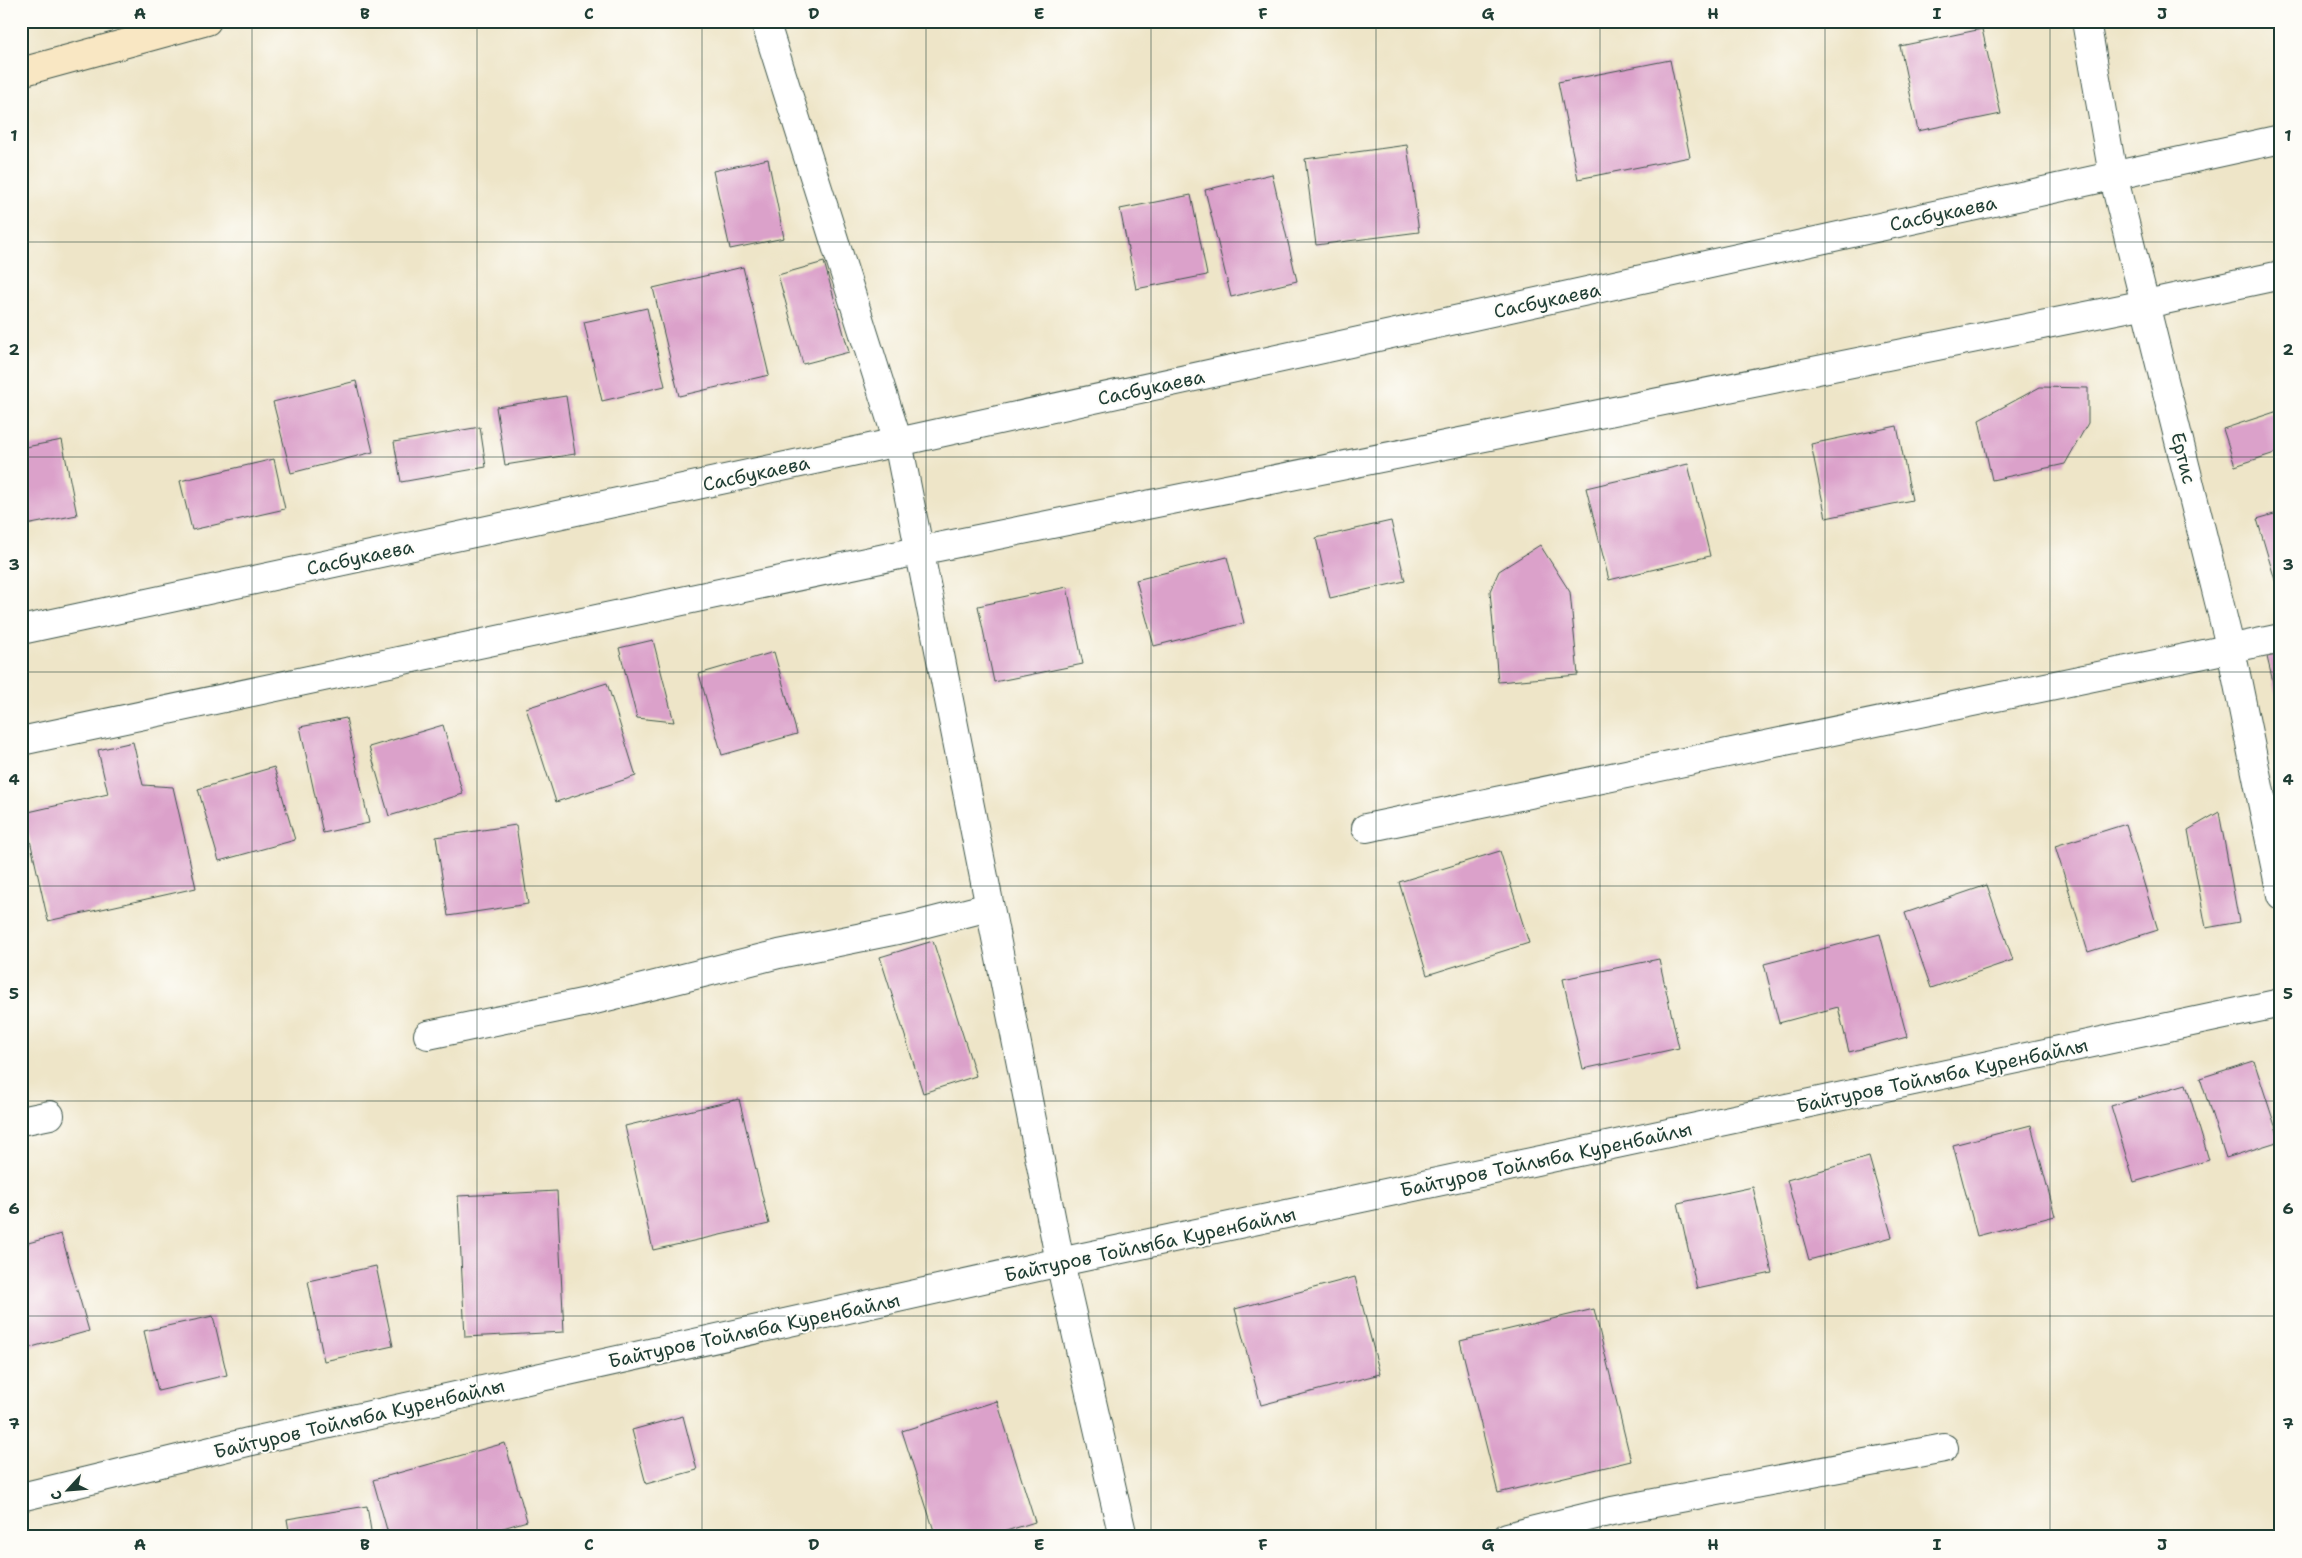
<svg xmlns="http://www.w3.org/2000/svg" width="2302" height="1558" viewBox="0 0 2302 1558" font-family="'Shantell Sans',sans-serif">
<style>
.building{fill:#dba1ca}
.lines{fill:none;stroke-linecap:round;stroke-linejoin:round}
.street-casing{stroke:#3e564a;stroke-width:30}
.secondary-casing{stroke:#3e564a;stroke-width:30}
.street{stroke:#fff;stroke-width:28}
.secondary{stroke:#f9e7c3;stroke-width:28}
.grid{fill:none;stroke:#1f3d34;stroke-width:1;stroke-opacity:0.55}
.labels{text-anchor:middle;stroke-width:4;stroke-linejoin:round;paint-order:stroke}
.street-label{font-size:19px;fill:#1f3d34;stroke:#fdfcf7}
.neatline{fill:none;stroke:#1f3d34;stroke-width:2}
.grid-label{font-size:16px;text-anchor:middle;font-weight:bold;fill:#1f3d34}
</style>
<rect width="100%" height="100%" fill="#fdfcf7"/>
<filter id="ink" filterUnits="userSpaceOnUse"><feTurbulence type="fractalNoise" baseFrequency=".02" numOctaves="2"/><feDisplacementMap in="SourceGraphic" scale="10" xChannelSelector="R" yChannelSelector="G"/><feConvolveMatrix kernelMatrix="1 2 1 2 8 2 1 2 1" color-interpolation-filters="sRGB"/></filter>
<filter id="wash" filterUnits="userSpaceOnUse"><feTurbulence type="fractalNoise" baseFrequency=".0096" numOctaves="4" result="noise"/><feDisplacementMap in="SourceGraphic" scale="20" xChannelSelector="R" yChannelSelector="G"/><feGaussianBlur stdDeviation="1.12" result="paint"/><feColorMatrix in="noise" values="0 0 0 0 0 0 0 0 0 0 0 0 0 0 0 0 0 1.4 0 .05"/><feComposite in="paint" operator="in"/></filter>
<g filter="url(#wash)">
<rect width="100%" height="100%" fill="#eee5c8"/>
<g id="blocks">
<g class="building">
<polygon points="1982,29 2001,114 1918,131 1900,46"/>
<polygon points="1670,60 1690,157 1578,179 1558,82"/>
<polygon points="1407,145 1419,232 1316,245 1305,159"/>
<polygon points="768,159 784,238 730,249 713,171"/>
<polygon points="1272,174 1297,281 1231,297 1205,190"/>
<polygon points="1191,195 1207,275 1136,289 1120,209"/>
<polygon points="824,262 849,352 803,364 778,275"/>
<polygon points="743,267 769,375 679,396 653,288"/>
<polygon points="647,308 665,386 602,401 584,322"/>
<polygon points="356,381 373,452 291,473 273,402"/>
<polygon points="2040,387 2088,388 2088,423 2065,464 1992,480 1979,420"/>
<polygon points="566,396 575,454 505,465 496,407"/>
<polygon points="2281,410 2281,451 2235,466 2223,429"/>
<polygon points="1897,426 1912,500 1826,518 1811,444"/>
<polygon points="480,427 486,467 401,482 394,442"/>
<polygon points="62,440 77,515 21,526 21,448"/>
<polygon points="274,459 285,509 192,530 180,481"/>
<polygon points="1688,464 1710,556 1609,580 1586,488"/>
<polygon points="2281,512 2281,597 2280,597 2257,519"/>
<polygon points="1391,521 1405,581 1330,598 1316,538"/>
<polygon points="1540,545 1570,592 1578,675 1498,682 1490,591 1499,571"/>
<polygon points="1227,557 1244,623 1154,646 1136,580"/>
<polygon points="1067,587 1083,664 994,682 978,606"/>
<polygon points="653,640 674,722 637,718 619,648"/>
<polygon points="774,652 797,734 722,755 699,674"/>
<polygon points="2281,654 2281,711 2280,711 2267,657"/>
<polygon points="607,683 636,776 556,802 526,708"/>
<polygon points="346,718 369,823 323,833 300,727"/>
<polygon points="443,725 463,794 389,816 369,747"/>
<polygon points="133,742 143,785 173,787 196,888 48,921 24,813 108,794 98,750"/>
<polygon points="274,767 295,840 219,861 198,789"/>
<polygon points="2219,812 2239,922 2206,928 2188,830"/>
<polygon points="2126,824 2158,930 2088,952 2055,846"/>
<polygon points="516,825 528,904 448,916 436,837"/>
<polygon points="1500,851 1529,943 1427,975 1399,882"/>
<polygon points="1987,885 2013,960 1931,988 1905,913"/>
<polygon points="1880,934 1907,1037 1849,1052 1838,1007 1779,1023 1764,964"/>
<polygon points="933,941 976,1076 923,1093 880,957"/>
<polygon points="1659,959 1679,1048 1583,1069 1563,979"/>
<polygon points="2254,1061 2280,1141 2226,1158 2200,1078"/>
<polygon points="2186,1084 2209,1160 2134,1182 2111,1106"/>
<polygon points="739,1099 769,1224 653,1250 625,1126"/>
<polygon points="2031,1125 2055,1216 1977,1236 1953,1145"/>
<polygon points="1869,1157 1892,1237 1809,1260 1787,1180"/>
<polygon points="1753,1187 1772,1273 1697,1289 1678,1203"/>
<polygon points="557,1191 564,1332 465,1337 458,1196"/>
<polygon points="61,1234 89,1331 21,1350 21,1245"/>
<polygon points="376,1266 393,1346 324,1361 308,1281"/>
<polygon points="1355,1277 1380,1374 1261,1405 1235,1309"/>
<polygon points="1594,1309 1631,1461 1498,1493 1460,1341"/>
<polygon points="213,1316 227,1375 158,1391 144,1331"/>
<polygon points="997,1401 1035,1522 987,1537 936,1537 902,1431"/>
<polygon points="683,1416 697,1470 646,1484 632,1430"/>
<polygon points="505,1443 527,1521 472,1537 389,1537 373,1480"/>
<polygon points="367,1506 372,1537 290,1537 287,1519"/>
</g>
</g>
</g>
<g filter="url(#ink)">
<use href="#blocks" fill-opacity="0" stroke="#3e564a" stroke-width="1"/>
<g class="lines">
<g class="street-casing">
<g id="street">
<polyline points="765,21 898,442 1060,1262 1123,1537"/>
<polyline points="2086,21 2113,175 2231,650 2281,895"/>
<polyline points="21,630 898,442 2281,139"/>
<polyline points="21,741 918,551 2146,304 2281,275"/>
<polyline points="1366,828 2281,638"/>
<polyline points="428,1035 587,1002 779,954 907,928 989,907"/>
<polyline points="21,1121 50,1115"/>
<polyline points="21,1497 248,1442 1060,1262 2281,1003"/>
<polyline points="1507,1537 1612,1511 1944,1448"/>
</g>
</g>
<g class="secondary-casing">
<polyline id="secondary" points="21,72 207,21"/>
</g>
<use href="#street" class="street"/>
<use href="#secondary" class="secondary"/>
</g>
</g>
<path class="grid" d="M252,21V1537M477,21V1537M702,21V1537M926,21V1537M1151,21V1537M1376,21V1537M1600,21V1537M1825,21V1537M2050,21V1537M21,242H2281M21,457H2281M21,672H2281M21,886H2281M21,1101H2281M21,1316H2281"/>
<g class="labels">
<g class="street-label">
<text transform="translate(1943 213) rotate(-12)" y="7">Сасбукаева</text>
<text transform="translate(1547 300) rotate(-12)" y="7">Сасбукаева</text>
<text transform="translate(1151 387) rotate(-12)" y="7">Сасбукаева</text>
<text transform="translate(2184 458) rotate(76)" y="7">Ертис</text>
<text transform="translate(756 473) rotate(-12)" y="7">Сасбукаева</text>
<text transform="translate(360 557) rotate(-12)" y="7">Сасбукаева</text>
<text transform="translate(1942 1075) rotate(-12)" y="7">Байтуров Тойлыба Куренбайлы</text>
<text transform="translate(1546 1159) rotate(-12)" y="7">Байтуров Тойлыба Куренбайлы</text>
<text transform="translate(1150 1244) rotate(-12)" y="7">Байтуров Тойлыба Куренбайлы</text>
<text transform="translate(754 1330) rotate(-12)" y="7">Байтуров Тойлыба Куренбайлы</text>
<text transform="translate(359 1418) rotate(-13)" y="7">Байтуров Тойлыба Куренбайлы</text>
</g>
</g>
<rect width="2302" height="1558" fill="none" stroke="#fdfcf7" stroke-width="55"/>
<g transform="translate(68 1490) rotate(244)" stroke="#fdfcf7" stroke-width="4" paint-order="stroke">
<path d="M0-4L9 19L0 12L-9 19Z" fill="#1f3d34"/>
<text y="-8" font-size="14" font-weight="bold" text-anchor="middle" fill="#1f3d34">С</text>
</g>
<rect x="28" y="28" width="2246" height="1502" class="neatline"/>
<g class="grid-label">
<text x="140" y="19">A</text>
<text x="365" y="19">B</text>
<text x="589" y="19">C</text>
<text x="814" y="19">D</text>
<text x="1039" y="19">E</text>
<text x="1263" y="19">F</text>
<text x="1488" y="19">G</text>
<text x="1713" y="19">H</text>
<text x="1937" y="19">I</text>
<text x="2162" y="19">J</text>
<text x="14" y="141">1</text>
<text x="2288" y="141">1</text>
<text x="14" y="355">2</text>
<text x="2288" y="355">2</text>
<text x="14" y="570">3</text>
<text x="2288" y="570">3</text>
<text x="14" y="785">4</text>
<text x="2288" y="785">4</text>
<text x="14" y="999">5</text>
<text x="2288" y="999">5</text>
<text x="14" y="1214">6</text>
<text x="2288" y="1214">6</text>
<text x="14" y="1429">7</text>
<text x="2288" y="1429">7</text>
<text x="140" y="1550">A</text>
<text x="365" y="1550">B</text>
<text x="589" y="1550">C</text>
<text x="814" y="1550">D</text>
<text x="1039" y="1550">E</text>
<text x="1263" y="1550">F</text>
<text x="1488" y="1550">G</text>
<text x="1713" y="1550">H</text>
<text x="1937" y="1550">I</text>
<text x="2162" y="1550">J</text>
</g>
</svg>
